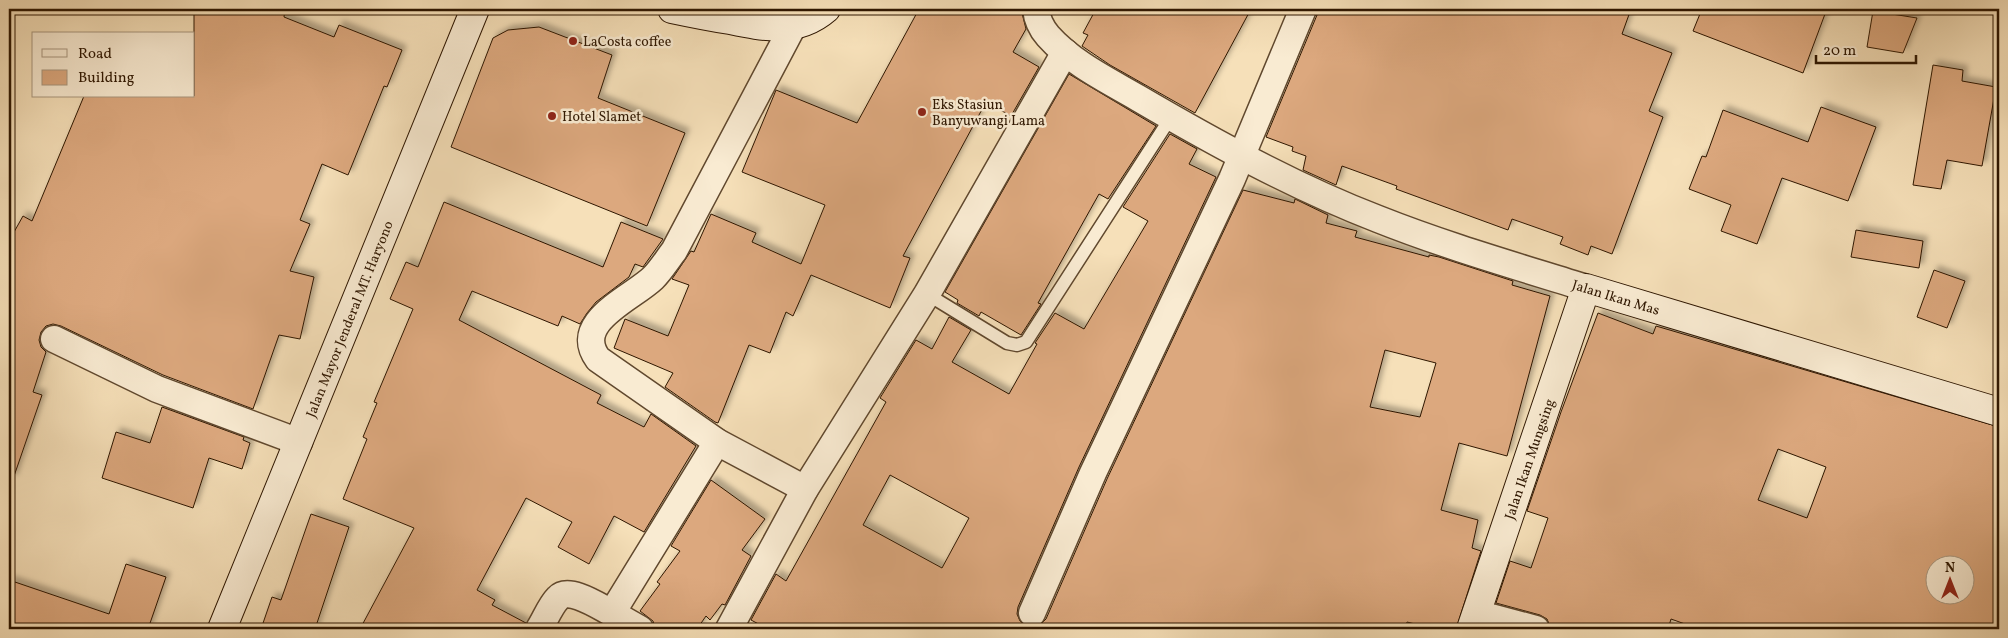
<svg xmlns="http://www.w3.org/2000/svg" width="2008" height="638" viewBox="0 0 2008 638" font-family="Vollkorn,serif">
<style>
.building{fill:#dca87e;stroke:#2e1600;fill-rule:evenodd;filter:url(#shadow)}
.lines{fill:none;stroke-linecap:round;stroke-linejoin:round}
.lane-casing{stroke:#60482e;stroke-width:15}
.street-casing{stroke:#60482e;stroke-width:29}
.secondary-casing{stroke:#2e1600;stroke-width:30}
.lane{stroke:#f9ebd2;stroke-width:12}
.street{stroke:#f9ebd2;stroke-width:26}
.secondary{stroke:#f9ebd2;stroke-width:28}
.poi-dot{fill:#8f2418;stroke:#f9ebd2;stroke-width:2}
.labels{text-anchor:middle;stroke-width:5;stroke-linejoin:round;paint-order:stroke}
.poi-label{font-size:14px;fill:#2e1600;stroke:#f9ebd2;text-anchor:start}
.street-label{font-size:14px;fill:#2e1600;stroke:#f9ebd2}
</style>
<defs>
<filter id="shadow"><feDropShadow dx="4.5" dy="-4.5" stdDeviation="2.5" flood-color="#0004"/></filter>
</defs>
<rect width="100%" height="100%" fill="#f6e0b9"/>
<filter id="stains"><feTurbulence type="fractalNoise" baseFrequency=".004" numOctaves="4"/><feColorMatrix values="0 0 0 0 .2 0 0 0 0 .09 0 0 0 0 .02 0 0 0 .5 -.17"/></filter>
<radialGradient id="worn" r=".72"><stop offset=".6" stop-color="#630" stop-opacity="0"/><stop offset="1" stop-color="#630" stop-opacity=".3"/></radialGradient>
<g class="building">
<polygon points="194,9 285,9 284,17 334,37 339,25 402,50 387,87 384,86 348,175 322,164 300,220 310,224 290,271 314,277 300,339 279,335 253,409 163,375 61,326 53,324 46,326 41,332 39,340 41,347 46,352 33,392 42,395 13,479 9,478 9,241 23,216 32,221 84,96 194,96"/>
<polygon points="919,9 1021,9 1026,29 1013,52 1039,67 1011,116 986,102 903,256 910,258 890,308 811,275 793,316 786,312 770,353 749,345 718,423 715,422 665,387 673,373 614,348 625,319 668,336 689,285 672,279 691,251 694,252 711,214 756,233 752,242 801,264 825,205 742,172 774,95 776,90 857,123"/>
<polygon points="1096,9 1251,9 1195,113 1110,65 1082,46 1088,35 1083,33"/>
<polygon points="1318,9 1631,9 1622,34 1672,53 1649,111 1663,117 1612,254 1591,246 1588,255 1560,244 1563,237 1512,219 1508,230 1396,189 1397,186 1342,166 1336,185 1303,170 1306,156 1292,151 1293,147 1266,137 1317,15"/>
<polygon points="1702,9 1810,9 1825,14 1803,73 1693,31"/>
<polygon points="1873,11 1917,18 1903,53 1867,47"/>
<polygon points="539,27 612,55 598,98 685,133 647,226 451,147 493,38 508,30"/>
<polygon points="1933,65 1963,70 1962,81 1996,87 1982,166 1947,160 1941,189 1913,185"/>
<polygon points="1069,74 1156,126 1108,199 1099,194 1038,303 1041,304 1021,335 981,312 979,316 957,303 958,300 945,292"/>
<polygon points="1821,107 1876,127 1848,201 1782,178 1757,244 1721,231 1731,205 1689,189 1702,156 1706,157 1723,110 1808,142"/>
<path d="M1170,134L1197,149L1189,164L1216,177L1079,467L1018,607L1017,614L1020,621L1026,626L1033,628L1040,625L1046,619L1107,479L1243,190L1294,203L1295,199L1328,215L1326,223L1357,231L1355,237L1429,257V255L1439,257L1513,281L1512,285L1550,296L1507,456L1459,443L1441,510L1478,520L1472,548L1481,551L1456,629H1435L1407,622L1405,629H768L751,620L776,574L786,581L886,402L880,398L916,340L932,349L949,317L971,330L952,362L1009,394L1037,344L1035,343L1055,313L1084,329L1148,221L1123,207ZM1385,350L1436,363L1420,417L1370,407ZM890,475L969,518L942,568L863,525Z"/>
<polygon points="444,202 603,267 621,222 663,239 643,267 635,264 629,277 596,302 587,313 580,324 562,316 558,326 472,291 459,320 601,395 597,403 644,427 651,414 696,446 644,532 614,516 589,564 558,547 572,522 526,498 477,590 495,600 492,605 526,623 524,629 360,629 414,528 343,499 367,439 363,437 377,403 374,402 413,309 390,299 406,262 418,267"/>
<polygon points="1856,230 1923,241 1919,268 1851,257"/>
<polygon points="1934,270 1965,281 1947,328 1917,317"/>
<path d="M1598,313L1653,334L1656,326L1999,427V629H1699L1671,619L1668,629H1551L1547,619L1540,615L1496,603L1510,561L1531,568L1548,518L1527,511L1561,412ZM1778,449L1826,467L1807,518L1758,500ZM1936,566H1966V596H1936Z"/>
<polygon points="162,407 244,437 243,440 250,443 242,469 209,458 193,508 102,478 116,432 150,443"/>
<polygon points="711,480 765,519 742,550 751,556 725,605 722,604 710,620 706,616 697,629 655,629 653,621 640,611 660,584 657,582 680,551 671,546"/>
<polygon points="311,514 349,527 315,629 261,629 272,597 281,600"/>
<polygon points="126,564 166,577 148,629 9,629 9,580 109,614"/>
</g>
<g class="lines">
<g class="lane-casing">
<polyline id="lane" points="927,294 1007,343 1017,345 1026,342 1171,117"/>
</g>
<g class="street-casing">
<g id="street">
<path d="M1036,9C1037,19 1041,28 1048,36C1072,63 1107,80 1138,98C1215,143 1295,187 1378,219C1446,246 1516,266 1586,288"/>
<path d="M793,26L674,251C667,260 661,270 653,278C631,299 571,322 598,359L717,442L805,489"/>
<polyline points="54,339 157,389 299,442"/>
<polyline points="1032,613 1093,473 1232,179 1303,9"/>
<polyline points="1476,613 1536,629"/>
<path d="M539,629C545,620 550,606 558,598C569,586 600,607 612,613"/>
<polyline points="640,629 612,613 717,442"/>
<polyline points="729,629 805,489 927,294 1065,52"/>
</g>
</g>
<g class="secondary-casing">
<g id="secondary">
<path d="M672,9C691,13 711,17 730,20C764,27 797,34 826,9"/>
<polyline points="222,629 475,9"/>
<polyline points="1471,629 1586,288 1999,412"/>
</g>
</g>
<use href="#lane" class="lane"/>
<use href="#street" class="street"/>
<use href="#secondary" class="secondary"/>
</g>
<g class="poi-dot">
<circle cx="573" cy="41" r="5"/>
<circle cx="922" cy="112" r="5"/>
<circle cx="552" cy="116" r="5"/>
</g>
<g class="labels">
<g class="poi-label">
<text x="583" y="46">LaCosta coffee</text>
<text x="932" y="109">Eks Stasiun<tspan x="932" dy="16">Banyuwangi Lama</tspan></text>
<text x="562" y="121">Hotel Slamet</text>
</g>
<g class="street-label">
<text transform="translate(1616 297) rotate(17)" y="5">Jalan Ikan Mas</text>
<text transform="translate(349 319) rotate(-68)" y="5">Jalan Mayor Jenderal MT. Haryono</text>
<text transform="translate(1529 459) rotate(-71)" y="5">Jalan Ikan Mungsing</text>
</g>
</g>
<rect width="2008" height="638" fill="none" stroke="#f6e0b9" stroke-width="30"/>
<rect x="10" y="10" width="1988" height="618" fill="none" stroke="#2e1600" stroke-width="2.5"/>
<rect x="15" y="15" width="1978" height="608" fill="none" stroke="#2e1600"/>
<rect x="32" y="32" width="162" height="65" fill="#f9ebd2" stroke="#a8967e"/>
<rect x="42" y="49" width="25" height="8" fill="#f9ebd2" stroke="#a8967e"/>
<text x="78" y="58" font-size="15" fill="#2e1600">Road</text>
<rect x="42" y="70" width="25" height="15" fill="#dca87e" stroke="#a8967e"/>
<text x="78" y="82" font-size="15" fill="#2e1600">Building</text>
<g transform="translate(1950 580)"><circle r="24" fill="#f9ebd2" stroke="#a8967e"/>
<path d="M0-4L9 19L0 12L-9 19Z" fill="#8f2418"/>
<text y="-8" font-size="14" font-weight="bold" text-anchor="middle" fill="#2e1600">N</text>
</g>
<path d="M1816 55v8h100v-8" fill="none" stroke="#2e1600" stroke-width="2.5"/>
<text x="1823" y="55" font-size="15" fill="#2e1600" stroke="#f9ebd2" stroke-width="4" paint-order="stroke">20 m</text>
<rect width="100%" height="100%" filter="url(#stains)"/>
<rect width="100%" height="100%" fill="url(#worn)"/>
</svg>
